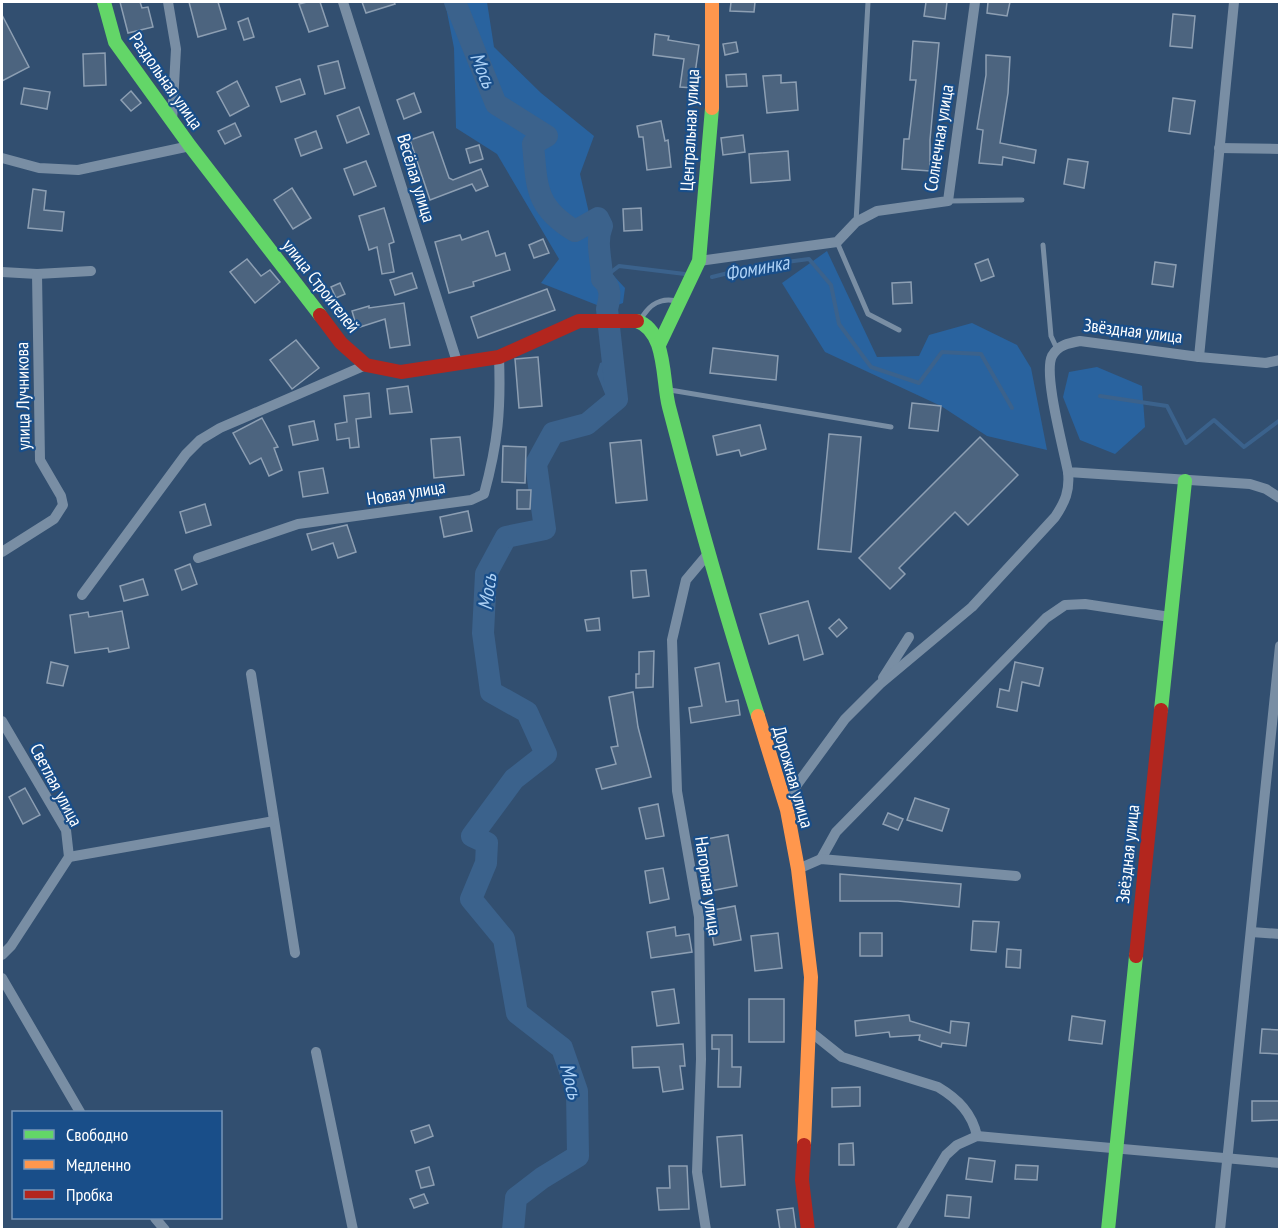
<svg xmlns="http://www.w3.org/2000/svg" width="1281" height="1231" viewBox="0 0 1281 1231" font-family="'PT Sans Narrow',sans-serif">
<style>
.green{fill:#29639f}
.water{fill:#3b628c}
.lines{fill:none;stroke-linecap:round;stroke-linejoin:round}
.stream{stroke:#3b628c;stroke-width:4}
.river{stroke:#3b628c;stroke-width:22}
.building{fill:#4c647f;stroke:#8d9fb3;stroke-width:1.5}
.lane{stroke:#798ea4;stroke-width:5}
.street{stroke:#798ea4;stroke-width:10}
.fast{stroke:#63d668;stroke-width:14}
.slow{stroke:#ff974d;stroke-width:14}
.jam{stroke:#b3261e;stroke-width:14}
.labels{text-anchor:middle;stroke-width:4.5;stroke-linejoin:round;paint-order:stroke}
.street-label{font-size:18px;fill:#fff;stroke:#194e89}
.water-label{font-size:20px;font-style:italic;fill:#add1f5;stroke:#194e89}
</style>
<rect width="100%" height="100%" fill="#324f70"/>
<g class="green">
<polygon points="445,2 487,2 494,47 541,93 594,136 580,174 600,261 625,288 623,303 607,309 541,283 559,259 497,154 456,128 454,48"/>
<polygon points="827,251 877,357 919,356 929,335 972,323 1017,345 1031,368 1047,450 987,436 941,406 825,352 782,283"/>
<polygon points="1097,367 1142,386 1145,427 1115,454 1080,440 1063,397 1069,372"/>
</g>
<polygon class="water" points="605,361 608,365 618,367 623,384 620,396 615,393 607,399 597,374 600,363"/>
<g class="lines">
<g class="stream">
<polyline points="712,277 757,266 809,259 831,285 839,324 871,367 919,383 942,352 981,354 1012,408"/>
<polyline points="602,279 619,266 685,274"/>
<polyline points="1100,396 1167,406 1186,443 1214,420 1244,447 1280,420"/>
</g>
<path class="river" d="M455,2L496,104L547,136L533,144C537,187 535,207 575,231L598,218L602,226C595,242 602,261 602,279C612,287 610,298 607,309L617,399L587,424L553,433L536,464L545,529L506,537L486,574L483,633L491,692L527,712L546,754L514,779L472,836L487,843L486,863L471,899L504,939L517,1013L562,1048L577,1091L578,1156L542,1178L516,1198L513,1230"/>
</g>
<g class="building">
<polygon points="120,2 140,2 142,8 148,7 153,27 128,33"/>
<polygon points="189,2 218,2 226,29 198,37"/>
<polygon points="307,2 320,2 328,26 309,32 299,4"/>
<polygon points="362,2 394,2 395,4 366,13"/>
<polygon points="731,2 755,2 754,12 730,11"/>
<polygon points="926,2 947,2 945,19 924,16"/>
<polygon points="988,2 1010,2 1007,16 987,13"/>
<polygon points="1173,14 1195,16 1192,48 1170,46"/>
<polygon points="2,15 29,67 2,81"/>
<polygon points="248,18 254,37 244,40 238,22"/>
<polygon points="655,34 669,36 668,40 699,45 693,88 680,87 684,59 653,55"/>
<polygon points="913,41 939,43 930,140 930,171 902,169 904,139 909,139 916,80 910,80"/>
<polygon points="736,42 738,52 725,55 723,44"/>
<polygon points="105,53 106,85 84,86 83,54"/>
<polygon points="986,55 1010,57 1008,93 1000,143 1036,150 1034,163 1003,157 1002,165 979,163 983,130 977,129 986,75"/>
<polygon points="338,61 345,88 325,94 318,66"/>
<polygon points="746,74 747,86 727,87 726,75"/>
<polygon points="781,75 781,83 796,82 798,110 767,113 763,76"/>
<polygon points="300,79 305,94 281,102 276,87"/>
<polygon points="237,81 249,106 230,116 217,92"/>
<polygon points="24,88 50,92 47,109 21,104"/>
<polygon points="131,91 141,103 131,111 121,100"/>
<polygon points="414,93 421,112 404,119 397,100"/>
<polygon points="1173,98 1195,101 1190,134 1169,131"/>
<polygon points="359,107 369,134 347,143 337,116"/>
<polygon points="661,121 665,141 668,140 671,167 647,170 643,137 639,137 637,126"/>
<polygon points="235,123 241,136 225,144 218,131"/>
<polygon points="316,131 322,148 301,156 295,139"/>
<polygon points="433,132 449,178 453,180 481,169 488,186 476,191 472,184 430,200 410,140"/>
<polygon points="743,135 745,152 723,155 721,138"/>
<polygon points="479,145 483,159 470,163 466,149"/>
<polygon points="788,151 790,180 751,183 749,154"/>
<polygon points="1068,159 1088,162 1084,188 1064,184"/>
<polygon points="366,161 376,186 354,195 344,169"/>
<polygon points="292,188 311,218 293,229 274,200"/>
<polygon points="33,189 46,191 44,210 64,212 62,231 28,228"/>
<polygon points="384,208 394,242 389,244 394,272 382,274 377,247 369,250 359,216"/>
<polygon points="641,208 642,230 624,231 623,209"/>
<polygon points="488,231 496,256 505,253 510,270 473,282 474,286 449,293 435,242 460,235 462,240"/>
<polygon points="543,239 549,253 534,258 529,245"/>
<polygon points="247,259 261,276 270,270 280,282 255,303 230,272"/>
<polygon points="988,259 994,276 981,281 975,264"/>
<polygon points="1155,262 1176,265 1173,287 1152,284"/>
<polygon points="412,273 417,288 395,295 390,280"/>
<polygon points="911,282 912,303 893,304 892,283"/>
<polygon points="340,283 345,294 336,298 331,287"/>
<polygon points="547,289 555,310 478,338 471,317"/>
<polygon points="404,303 410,345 390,348 385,319 357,328 352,311 369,306 369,308"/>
<polygon points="296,340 319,368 292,389 270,360"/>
<polygon points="713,348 778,356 776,380 710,373"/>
<polygon points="538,357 542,406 519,408 515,359"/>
<polygon points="408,386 412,412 390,414 387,389"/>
<polygon points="369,393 371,417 356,419 359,447 350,448 349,438 337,440 335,424 347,422 344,396"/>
<polygon points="912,403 941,406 938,431 909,428"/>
<polygon points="262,418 278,447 274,448 282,470 269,476 261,458 250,464 233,433"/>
<polygon points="314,421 318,440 293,445 289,426"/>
<polygon points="760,425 766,449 741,456 739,450 717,455 713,436"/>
<polygon points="829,434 861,437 851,552 818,549"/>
<polygon points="460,437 464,475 434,478 431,439"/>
<polygon points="980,437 1018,475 968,525 955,512 899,568 905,574 890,589 859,558"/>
<polygon points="641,440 647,500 616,503 610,443"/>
<polygon points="503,446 526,447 525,483 502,482"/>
<polygon points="323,468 328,493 303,497 299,472"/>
<polygon points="517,490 531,490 530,509 517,509"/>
<polygon points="205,504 211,525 186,533 180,512"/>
<polygon points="468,511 472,531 444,537 440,517"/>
<polygon points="347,525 356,552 338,558 333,543 312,550 307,534"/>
<polygon points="190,564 197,584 182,590 175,570"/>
<polygon points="646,570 649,596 633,598 631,571"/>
<polygon points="143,579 148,595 124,601 120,586"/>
<polygon points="808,601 823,654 804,660 798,635 769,644 760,614"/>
<polygon points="122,611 129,648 109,652 108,648 75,653 70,615 88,612 89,617"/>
<polygon points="599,618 600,630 587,631 585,620"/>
<polygon points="839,619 847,628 837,637 829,628"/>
<polygon points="654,651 653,687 636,688 636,674 639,674 639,652"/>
<polygon points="51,662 68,666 63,686 47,683"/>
<polygon points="1015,662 1043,668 1039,686 1022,682 1017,711 997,707 1000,689 1009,691"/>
<polygon points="719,663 726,702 738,700 740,715 691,723 689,708 702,706 695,668"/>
<polygon points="633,692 638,727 651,777 602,789 596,769 616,764 611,747 618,746 609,697"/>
<polygon points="25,788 40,815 23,824 9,797"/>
<polygon points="915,798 949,809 942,831 907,820"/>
<polygon points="658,804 664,836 646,839 639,808"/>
<polygon points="888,813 903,819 898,830 883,824"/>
<polygon points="728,835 737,886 710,891 701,840"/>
<polygon points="663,868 669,899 650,903 645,871"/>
<polygon points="840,874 961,884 959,907 898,901 840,901"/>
<polygon points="735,906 741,940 714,945 708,911"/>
<polygon points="973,921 999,922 996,952 971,950"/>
<polygon points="675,927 676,936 689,934 692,952 651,958 647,932"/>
<polygon points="778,933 782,968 755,971 751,936"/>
<rect x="860" y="933" width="22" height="23"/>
<polygon points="1007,949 1021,950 1020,968 1006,967"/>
<polygon points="674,989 679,1023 657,1026 652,992"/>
<rect x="749" y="999" width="35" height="43"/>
<polygon points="909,1015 910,1021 950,1033 951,1021 969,1023 966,1046 942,1043 941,1047 919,1040 920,1035 890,1037 889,1032 856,1036 855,1021"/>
<polygon points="1072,1016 1105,1021 1102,1044 1069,1040"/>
<polygon points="1262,1029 1280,1030 1280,1054 1260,1053"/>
<polygon points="712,1035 732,1035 732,1067 741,1067 740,1087 718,1087 719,1049 712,1049"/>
<polygon points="683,1044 685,1066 680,1066 683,1089 663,1092 659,1067 633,1068 632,1047"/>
<polygon points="860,1087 860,1106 832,1107 832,1088"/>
<polygon points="1252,1101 1280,1101 1280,1120 1252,1121"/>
<polygon points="429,1125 433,1136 415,1143 411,1131"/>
<polygon points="742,1135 745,1185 721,1187 717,1137"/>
<polygon points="853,1143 854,1165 839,1165 839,1144"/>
<polygon points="969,1158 995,1161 992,1182 966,1179"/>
<polygon points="1016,1165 1038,1166 1037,1180 1015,1179"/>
<polygon points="669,1166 687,1166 689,1209 659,1210 657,1188 670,1188"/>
<polygon points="429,1167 434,1185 421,1188 416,1171"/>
<polygon points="424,1194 428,1203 414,1208 410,1199"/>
<polygon points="947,1195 971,1197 969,1218 945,1216"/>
<polygon points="793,1208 796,1230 780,1230 777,1210"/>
</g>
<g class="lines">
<g class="lane">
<polyline points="949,201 1022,200"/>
<polyline points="856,222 868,2"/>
<polyline points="837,242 868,314 899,330"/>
<polyline points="1043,245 1051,336 1057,349"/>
<path d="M640,321C649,304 661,296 680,302"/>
<polyline points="664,389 891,427"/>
</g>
<g class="street">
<polyline points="168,2 176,49 172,121"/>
<polyline points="343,2 458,365"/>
<polyline points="1219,148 1280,149"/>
<polyline points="2,158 39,168 78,170 190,146"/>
<polyline points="699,261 837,242 856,222 877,211 948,201 975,2"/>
<polyline points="2,272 37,274 91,271"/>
<polyline points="1199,357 1234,2"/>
<path d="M1280,360L1266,363L1199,357L1080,341C1069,343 1058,345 1052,356C1043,374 1064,450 1068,472L1250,484L1266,489L1280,498"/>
<polyline points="2,552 54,519 63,505 61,496 40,460 37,274"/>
<path d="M198,558L298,524L471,500L484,494C498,443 501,410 499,357"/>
<polyline points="82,595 186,454 200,440 220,428 366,365"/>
<polyline points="251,674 295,953"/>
<polyline points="883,678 909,637"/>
<polyline points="2,721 66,830 69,857 11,946 2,955"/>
<path d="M787,810L796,786L845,719L880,684L972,607L1055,517C1065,502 1070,491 1068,472"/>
<polyline points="69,857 274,821"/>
<polyline points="821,859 836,832 1046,618 1065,605 1085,604 1170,617"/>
<polyline points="798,869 821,859 1016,876"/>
<polyline points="1251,932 1280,934"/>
<polyline points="2,978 80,1112"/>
<path d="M807,1029L842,1057L938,1087C958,1099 972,1113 977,1136"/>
<polyline points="316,1052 353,1230"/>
<polyline points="155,1218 165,1230"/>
<polyline points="706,1230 697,1172 701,1059 699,917 677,791 672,640 686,580 707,555"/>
<polyline points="901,1230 946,1155 957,1145 977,1136 1280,1163"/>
<polyline points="1220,1230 1280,646"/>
</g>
<g class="fast">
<polyline points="104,2 115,42 190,146 320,315"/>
<path d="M637,321C667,331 662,381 669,407C696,511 725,614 758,716"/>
<polyline points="659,345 699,261 712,108"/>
<polyline points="1161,710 1185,481"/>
<polyline points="1108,1230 1136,956"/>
</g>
<g class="slow">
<polyline points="712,2 712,108"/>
<polyline points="758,716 787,810 798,869 811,977 804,1145"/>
</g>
<g class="jam">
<polyline points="320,315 341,343 366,365 401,372 499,357 579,321 637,321"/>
<polyline points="1136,956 1161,710"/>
<polyline points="804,1145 802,1180 808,1230"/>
</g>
</g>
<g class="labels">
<g class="street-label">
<text transform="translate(166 81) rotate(55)" y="6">Раздольная улица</text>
<text transform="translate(690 130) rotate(-87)" y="6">Центральная улица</text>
<text transform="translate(939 138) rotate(-81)" y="6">Солнечная улица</text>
<text transform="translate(416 178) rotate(73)" y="6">Весёлая улица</text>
<text transform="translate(321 286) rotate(52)" y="6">улица Строителей</text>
<text transform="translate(1133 331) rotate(7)" y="6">Звёздная улица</text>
<text transform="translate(23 396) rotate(-91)" y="6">улица Лучникова</text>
<text transform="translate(406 493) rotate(-9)" y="6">Новая улица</text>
<text transform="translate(793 777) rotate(74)" y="6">Дорожная улица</text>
<text transform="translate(56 785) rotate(62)" y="6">Светлая улица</text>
<text transform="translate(1128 854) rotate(-84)" y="6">Звёздная улица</text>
<text transform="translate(708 886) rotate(82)" y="6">Нагорная улица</text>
</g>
<g class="water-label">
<text transform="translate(483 70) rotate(68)" y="7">Мось</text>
<text transform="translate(757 268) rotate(-11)" y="7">Фоминка</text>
<text transform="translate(487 592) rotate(-82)" y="7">Мось</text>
<text transform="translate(571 1081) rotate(76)" y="7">Мось</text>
</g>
</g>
<rect width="1281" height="1231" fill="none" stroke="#ffffff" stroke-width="6"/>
<rect x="12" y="1111" width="210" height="108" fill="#194e89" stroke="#7595b8" stroke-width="1.5"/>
<rect x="24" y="1130" width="30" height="9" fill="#63d668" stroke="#7595b8" stroke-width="1.5"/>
<text x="66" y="1141" font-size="18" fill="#ffffff">Свободно</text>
<rect x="24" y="1160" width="30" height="9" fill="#ff974d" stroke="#7595b8" stroke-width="1.5"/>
<text x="66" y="1171" font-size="18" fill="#ffffff">Медленно</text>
<rect x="24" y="1190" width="30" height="9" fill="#b3261e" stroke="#7595b8" stroke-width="1.5"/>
<text x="66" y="1201" font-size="18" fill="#ffffff">Пробка</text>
</svg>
